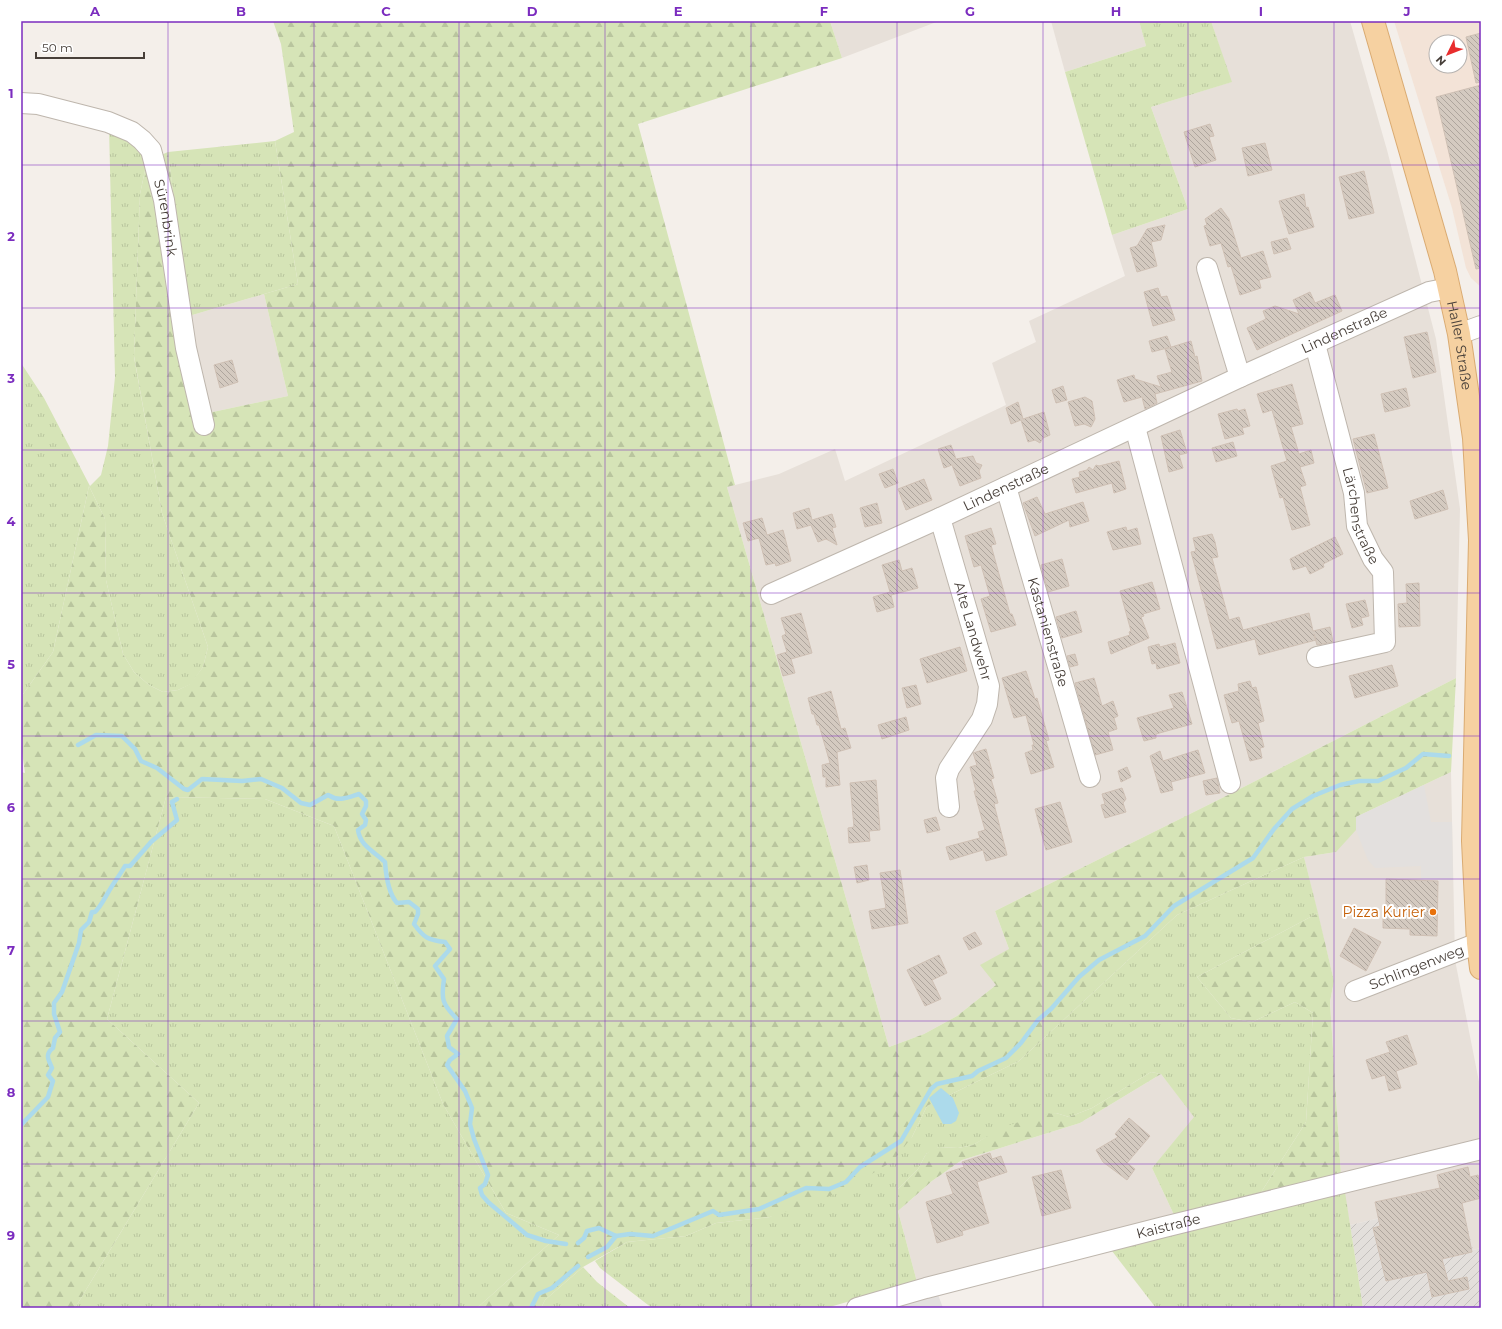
<svg xmlns="http://www.w3.org/2000/svg" width="1502" height="1329" viewBox="0 0 1502 1329" font-family="Montserrat,sans-serif">
<style>
.residential{fill:#e7e0d9}
.commercial{fill:#f3e3d7;fill-rule:evenodd}
.industrial{fill:url(#industrial-furrows)}
.grass{fill:url(#grass-tufts)}
.forest{fill:url(#forest-firs)}
.parking{fill:#e3e0de}
.water{fill:#acdaeb}
.lines{fill:none;stroke-linecap:round;stroke-linejoin:round}
.stream{stroke:#acdaeb;stroke-width:4.5}
.building{fill:url(#building-back-hatch);stroke:#cfc0b4}
.minor-casing{stroke:#beb6ad;stroke-width:22}
.major-casing{stroke:#daab72;stroke-width:24}
.minor{stroke:#fff;stroke-width:20}
.major{stroke:#f6d1a1;stroke-width:22}
.grid{fill:none;stroke:#7b2cbf;stroke-width:1;stroke-opacity:0.55}
.food-dot{fill:#e8710a;stroke:#fff;stroke-width:1.5}
.labels{text-anchor:middle;stroke-width:4;stroke-linejoin:round;paint-order:stroke}
.street-label{font-size:14px;fill:#473f39;stroke:#fff}
.food-label{font-size:14px;fill:#c56008;stroke:#fff;text-anchor:end}
.neatline{fill:none;stroke:#7b2cbf;stroke-width:1.5}
.grid-label{font-size:13px;text-anchor:middle;font-weight:bold;fill:#7b2cbf}
</style>
<defs>
<pattern id="industrial-furrows" width="10" height="10" patternUnits="userSpaceOnUse"><rect width="10" height="10" fill="#e3dfdb"/><path d="M-1 1l2-2M0 10L10 0M9 11l2-2" fill="none" stroke="#c4c0bd"/></pattern>
<pattern id="grass-tufts" width="24" height="20" patternUnits="userSpaceOnUse"><rect width="24" height="20" fill="#d6e4b7"/><path d="M3 7l-1-3M5 7V3M7 7l1-3M15 17l-1-3M17 17v-4M19 17l1-3" fill="none" stroke="#b9c59e"/></pattern>
<pattern id="forest-firs" width="22" height="20" patternUnits="userSpaceOnUse"><rect width="22" height="20" fill="#d6e4b7"/><path d="M5 1l3.5 6h-7zM16 11l3.5 6h-7z" fill="#b9c59e"/></pattern>
<pattern id="building-back-hatch" width="6" height="6" patternUnits="userSpaceOnUse"><rect width="6" height="6" fill="#d4cac0"/><path d="M-1 5l2 2M0 0l6 6M5-1l2 2" fill="none" stroke="#aea59d"/></pattern>
</defs>
<rect width="100%" height="100%" fill="#f4efea"/>
<g class="residential">
<polygon points="830,21 939,21 842,58"/>
<polygon points="1051,21 1139,21 1146,46 1065,72"/>
<polygon points="1211,21 1350,21 1387,150 1436,339 1460,509 1456,678 1224,797 995,911 1009,949 996,985 957,1016 924,1034 889,1047 727,487 779,474 835,449 845,481 1006,405 992,363 1036,342 1029,321 1125,276 1112,235 1188,209 1151,107 1231,82"/>
<polygon points="264,294 288,396 208,413 189,316"/>
<polygon points="1451,772 1455,960 1481,1092 1481,1248 1473,1250 1425,1231 1420,1209 1350,1225 1341,1175 1330,1002 1334,981 1304,857 1336,852 1356,817"/>
<polygon points="1161,1074 1195,1117 1152,1168 1175,1217 917,1282 898,1211 932,1181 962,1160 1080,1123"/>
</g>
<path class="commercial" d="M1394,21H1481V287L1471,278L1466,268L1452,208ZM1436,42H1460V66H1436Z"/>
<polygon class="industrial" points="1420,1209 1426,1231 1466,1221 1473,1250 1481,1248 1481,1308 1363,1308 1350,1225"/>
<g class="grass">
<polygon points="1139,21 1211,21 1232,82 1151,107 1188,209 1112,235 1065,72 1146,46"/>
<polygon points="109,127 128,135 147,161 140,194 134,357 162,513 208,647 203,667 191,684 178,690 163,692 149,685 134,672 123,654 106,580 105,519 89,486 53,652 21,697 21,363 44,398 90,486 101,475 108,446 115,377"/>
<polygon points="275,141 298,284 189,316 168,152"/>
<polygon points="166,797 265,799 334,826 443,1104 506,1213 559,1235 477,1308 75,1308 199,1103 107,1019"/>
<polygon points="1304,857 1318,913 1197,977 1231,1018 1252,1022 1295,1002 1313,1013 1306,1122 1260,1194 1175,1217 1152,1168 1194,1117 1161,1074 1151,1072 1092,1108 1069,1117 1056,1113 985,1138 973,1145 958,1148 939,1147 926,1154 918,1169 898,1189 898,1211 917,1282 826,1308 652,1308 600,1268 595,1261 627,1242 686,1236 716,1223 770,1217 912,1137 927,1106 1019,1061 1177,915"/>
<polygon points="1345,1192 1363,1308 1156,1308 1112,1251 1113,1246"/>
<polygon points="583,1267 597,1282 630,1308 541,1308 545,1300"/>
</g>
<g class="forest">
<polygon points="273,21 830,21 842,58 638,124 735,485 727,487 889,1047 924,1034 957,1016 996,985 980,965 1009,949 995,911 1224,797 1456,678 1451,772 1356,817 1356,830 1336,852 1304,857 1177,915 1019,1061 927,1106 912,1137 893,1161 852,1186 830,1196 770,1217 716,1223 686,1236 627,1242 583,1267 545,1300 541,1308 477,1308 559,1235 506,1213 443,1104 334,826 265,799 166,797 107,1019 199,1103 75,1308 21,1308 21,772 25,773 21,745 21,697 53,652 89,486 105,519 106,580 123,654 134,672 149,685 163,692 178,690 190,684 203,667 208,647 162,513 134,356 140,194 147,161 168,152 189,316 208,413 288,396 264,294 298,284 275,141 294,132 281,44"/>
<polygon points="1318,913 1334,981 1330,1002 1341,1175 1260,1194 1306,1122 1313,1013 1295,1002 1252,1022 1231,1018 1197,977"/>
<polygon points="1151,1072 1161,1074 1080,1123 962,1160 932,1181 898,1211 898,1189 918,1169 926,1154 933,1149 939,1147 958,1148 973,1145 999,1129 1039,1115 1056,1113 1069,1117 1092,1108"/>
</g>
<g class="parking">
<polygon points="1424,785 1431,822 1452,822 1453,880 1421,879 1421,866 1375,868 1368,860 1356,830 1356,817"/>
<polygon points="937,1292 943,1308 889,1308"/>
</g>
<polygon class="water" points="941,1088 953,1098 959,1113 956,1121 951,1124 943,1124 929,1098"/>
<g class="lines">
<g class="stream">
<path d="M78,745L96,735L122,736L135,749L141,761L157,768L184,789L188,790L202,779L242,781L261,779L282,788L301,803L310,805L328,795C339,802 347,798 359,794L366,801V806L362,814L366,820L365,825L358,830C360,846 375,852 385,862C386,876 388,893 397,903L409,902L418,909V914L414,924C424,938 428,940 445,942L450,949L435,966L444,979C441,999 442,1004 457,1019L447,1036L449,1047L458,1054L450,1060L447,1065L465,1091L472,1108L470,1124L474,1139L488,1175L485,1184L480,1188L482,1195L488,1202L527,1235L546,1241L566,1244"/>
<path d="M21,1125L48,1097L53,1081L48,1075L52,1068C49,1060 44,1055 53,1048L55,1038L60,1032L54,1014V1003L62,992L79,943L81,930L89,922L92,912H95C102,905 104,899 109,891C114,882 120,875 125,866H130L151,842L177,820L172,802L177,799"/>
<polyline points="578,1243 584,1238 587,1231 599,1228 616,1236 630,1234 653,1236 713,1211 719,1215 759,1209 806,1188 829,1189 846,1182 860,1167 901,1141 931,1089 937,1084 972,1076 978,1071 1006,1058 1021,1043 1038,1020 1051,1009 1079,977 1099,960 1145,936 1174,906 1253,858 1274,829 1292,809 1313,796 1340,785 1359,781 1378,781 1393,774 1406,768 1423,754 1449,756"/>
<polyline points="588,1257 607,1247 616,1236"/>
<polyline points="531,1308 538,1294 552,1288 578,1266"/>
</g>
</g>
<g class="building">
<polygon points="1481,33 1481,82 1476,83 1466,37"/>
<polygon points="1481,85 1481,268 1476,269 1436,97"/>
<polygon points="1210,124 1214,136 1209,137 1216,160 1195,167 1184,132"/>
<polygon points="1265,143 1272,170 1248,176 1242,148"/>
<polygon points="1364,171 1374,213 1349,219 1339,177"/>
<polygon points="1304,194 1306,208 1308,207 1314,227 1289,234 1279,201"/>
<polygon points="1221,208 1229,219 1241,258 1263,251 1271,277 1259,280 1261,288 1240,295 1231,266 1228,267 1221,243 1210,246 1204,226 1207,225 1205,219"/>
<polygon points="1165,225 1161,240 1151,242 1157,266 1137,272 1130,248 1137,246 1147,229"/>
<polygon points="1287,238 1291,249 1274,254 1271,242"/>
<polygon points="1158,288 1161,297 1167,296 1175,320 1153,326 1144,292"/>
<polygon points="1310,292 1315,303 1335,295 1342,311 1257,350 1247,328 1266,319 1263,311 1275,306 1299,314 1293,300"/>
<polygon points="1427,332 1436,372 1413,378 1404,337"/>
<polygon points="1167,336 1171,347 1152,352 1149,341"/>
<polygon points="1191,341 1195,357 1197,356 1202,381 1155,394 1157,403 1145,409 1142,397 1124,402 1117,380 1134,375 1135,379 1161,387 1157,376 1172,372 1165,349"/>
<polygon points="232,360 238,382 220,388 214,365"/>
<polygon points="1292,384 1303,424 1291,427 1299,454 1311,450 1314,463 1300,467 1306,485 1300,487 1310,525 1292,530 1283,497 1280,498 1271,466 1287,461 1272,410 1263,413 1257,394"/>
<polygon points="1063,386 1067,400 1056,403 1052,390"/>
<polygon points="1406,388 1410,406 1385,412 1381,394"/>
<polygon points="1085,397 1092,401 1095,419 1091,427 1084,424 1075,426 1068,402"/>
<polygon points="1018,402 1023,419 1044,412 1050,435 1043,438 1040,443 1035,440 1028,442 1021,420 1011,424 1006,408"/>
<polygon points="1237,409 1238,411 1245,409 1250,426 1242,428 1244,434 1225,439 1218,414"/>
<polygon points="1180,430 1187,453 1179,455 1183,468 1169,472 1161,436"/>
<polygon points="1374,434 1388,488 1367,493 1353,439"/>
<polygon points="1233,442 1237,456 1216,462 1212,448"/>
<polygon points="951,445 956,459 973,456 976,463 982,465 979,471 981,478 960,486 952,465 944,468 938,449"/>
<polygon points="1119,461 1126,489 1114,493 1112,483 1076,493 1072,479 1080,477 1079,472 1087,470 1089,467 1093,470 1096,465 1099,466"/>
<polygon points="893,469 898,483 885,488 879,474"/>
<polygon points="924,479 932,500 906,510 898,489"/>
<polygon points="1443,490 1448,509 1415,519 1410,501"/>
<polygon points="1037,497 1045,514 1083,502 1089,521 1070,527 1069,520 1035,536 1023,503"/>
<polygon points="877,503 882,523 865,527 860,508"/>
<polygon points="809,508 812,520 832,514 836,527 832,528 837,545 826,539 818,542 811,525 797,529 793,513"/>
<polygon points="762,518 767,535 783,530 791,561 776,566 775,563 766,565 759,538 748,541 743,523"/>
<polygon points="1126,527 1127,531 1137,528 1141,544 1113,550 1107,532"/>
<polygon points="991,528 996,544 991,545 1010,614 1012,614 1016,625 991,632 981,599 990,596 981,565 974,567 965,536"/>
<polygon points="1212,534 1215,542 1218,557 1212,558 1229,620 1239,617 1243,630 1309,613 1313,631 1330,627 1333,642 1317,645 1314,634 1316,640 1259,655 1255,639 1217,649 1191,552 1196,551 1193,538"/>
<polygon points="1335,537 1343,554 1323,564 1324,567 1310,574 1306,566 1293,570 1290,559"/>
<polygon points="1062,559 1069,586 1048,592 1041,565"/>
<polygon points="899,560 902,571 912,568 918,588 891,595 894,607 877,612 873,597 890,592 882,565"/>
<polygon points="1152,582 1160,609 1143,614 1144,616 1141,617 1149,638 1111,654 1108,642 1130,635 1129,632 1131,631 1120,591"/>
<polygon points="1419,583 1420,626 1399,627 1398,604 1407,603 1406,584"/>
<polygon points="1365,600 1369,616 1361,618 1363,625 1352,628 1346,604"/>
<polygon points="1076,611 1082,632 1062,638 1056,617"/>
<polygon points="801,613 812,653 791,659 795,673 783,676 777,655 787,652 782,636 786,634 781,618"/>
<polygon points="1175,643 1180,663 1157,669 1156,663 1152,664 1148,647 1159,644 1160,647"/>
<polygon points="960,647 967,671 927,683 920,659"/>
<polygon points="1075,654 1078,665 1070,667 1067,656"/>
<polygon points="1392,665 1398,686 1355,698 1349,676"/>
<polygon points="1026,671 1035,699 1037,698 1049,740 1046,741 1054,767 1031,774 1025,753 1033,750 1032,745 1034,745 1026,715 1014,718 1002,678"/>
<polygon points="1094,678 1102,706 1113,701 1118,716 1114,718 1117,729 1108,732 1113,750 1095,755 1075,683"/>
<polygon points="1250,681 1252,688 1256,687 1264,721 1258,723 1264,747 1260,748 1262,758 1250,761 1239,721 1232,723 1224,695 1239,691 1238,684"/>
<polygon points="916,685 921,704 907,708 902,688"/>
<polygon points="831,691 841,729 845,728 851,748 837,752 840,785 826,787 826,777 823,777 822,765 830,763 819,725 817,725 814,714 812,714 808,698"/>
<polygon points="1182,692 1192,724 1156,734 1156,738 1144,741 1137,718 1174,708 1169,695"/>
<polygon points="906,717 909,730 882,739 878,725"/>
<polygon points="986,749 994,778 991,779 998,803 994,804 1007,855 986,861 983,850 950,860 946,847 980,838 978,832 985,830 974,791 976,791 970,767 977,765 973,753"/>
<polygon points="1198,750 1205,773 1171,782 1173,790 1161,793 1150,756 1160,751 1163,761"/>
<polygon points="1127,767 1131,777 1121,782 1118,771"/>
<polygon points="1217,778 1220,793 1206,795 1203,781"/>
<polygon points="876,780 880,830 869,831 870,841 849,843 848,828 854,827 850,783"/>
<polygon points="1122,788 1126,799 1123,803 1126,812 1105,818 1101,805 1105,804 1102,794"/>
<polygon points="1060,802 1072,842 1046,850 1035,809"/>
<polygon points="936,817 940,830 927,833 924,820"/>
<polygon points="867,865 869,880 857,883 854,867"/>
<polygon points="900,870 908,923 872,929 869,911 886,908 880,873"/>
<polygon points="1386,879 1438,881 1437,936 1410,935 1410,929 1383,928 1383,915 1386,915"/>
<polygon points="1354,928 1381,942 1366,971 1340,956"/>
<polygon points="975,932 982,944 969,950 963,938"/>
<polygon points="939,955 947,973 932,980 941,999 925,1006 907,970"/>
<polygon points="1407,1035 1417,1064 1396,1071 1401,1088 1389,1091 1385,1075 1372,1079 1366,1060 1390,1052 1386,1042"/>
<polygon points="1129,1118 1150,1136 1127,1163 1135,1169 1127,1180 1103,1162 1096,1150 1118,1137 1115,1134"/>
<polygon points="990,1153 992,1159 1001,1156 1007,1172 977,1182 989,1223 962,1231 963,1235 937,1243 926,1202 953,1194 946,1173 964,1167 962,1162"/>
<polygon points="1468,1167 1470,1177 1478,1175 1481,1186 1481,1198 1462,1203 1472,1252 1442,1259 1448,1281 1467,1277 1469,1289 1432,1297 1427,1272 1386,1281 1373,1228 1380,1226 1375,1202 1440,1188 1437,1175"/>
<polygon points="1061,1170 1071,1208 1042,1216 1032,1177"/>
</g>
<g class="lines">
<g class="minor-casing">
<g id="minor">
<path id="s1" d="M21,103L38,104L108,122L132,132L142,140L151,150L164,200L186,348L204,425"/>
<polyline points="1207,268 1240,377"/>
<polyline points="1459,334 1481,326"/>
<path id="s2" d="M1315,344L1354,493L1357,526L1373,559L1383,572L1385,642L1317,657"/>
<polyline points="1135,427 1230,783"/>
<path id="s3" d="M1006,487L1090,777"/>
<path id="s4" d="M940,518L989,686L987,704L982,719L949,769L946,778L949,807"/>
<path id="s5" d="M771,594L940,518L1240,377L1429,292L1449,288"/>
<path id="s6" d="M1355,991L1478,943"/>
<path id="s7" d="M857,1308L926,1288L1164,1227L1481,1149"/>
</g>
</g>
<g class="major-casing">
<g id="major">
<path id="s8" d="M1373,21L1445,271L1459,334L1474,438L1480,540L1473,841L1478,943L1481,968"/>
</g>
</g>
<use href="#minor" class="minor"/>
<use href="#major" class="major"/>
</g>
<path class="grid" d="M168,21V1308M314,21V1308M459,21V1308M605,21V1308M751,21V1308M897,21V1308M1043,21V1308M1188,21V1308M1334,21V1308M21,165H1481M21,308H1481M21,450H1481M21,593H1481M21,736H1481M21,879H1481M21,1021H1481M21,1164H1481"/>
<circle class="food-dot" cx="1433" cy="912" r="4"/>
<g class="labels">
<g class="street-label">
<text dy="5" stroke="none"><textPath href="#s1" startOffset="211">Sürenbrink</textPath></text>
<text dy="5" stroke="none"><textPath href="#s5" startOffset="631">Lindenstraße</textPath></text>
<text dy="5" stroke="none"><textPath href="#s8" startOffset="336">Haller Straße</textPath></text>
<text dy="5" stroke="none"><textPath href="#s5" startOffset="258">Lindenstraße</textPath></text>
<text dy="5" stroke="none"><textPath href="#s2" startOffset="178">Lärchenstraße</textPath></text>
<text dy="5" stroke="none"><textPath href="#s4" startOffset="118">Alte Landwehr</textPath></text>
<text dy="5" stroke="none"><textPath href="#s3" startOffset="151">Kastanienstraße</textPath></text>
<text dy="5" stroke="none"><textPath href="#s6" startOffset="66">Schlingenweg</textPath></text>
<text dy="5" stroke="none"><textPath href="#s7" startOffset="322">Kaistraße</textPath></text>
</g>
<g class="food-label">
<text x="1425" y="917">Pizza Kurier</text>
</g>
</g>
<rect width="1502" height="1329" fill="none" stroke="#ffffff" stroke-width="44"/>
<g transform="translate(1448 54) rotate(227)"><circle r="19" fill="#ffffff" stroke="#b5b2b0"/>
<path d="M0-3L7 15L0 10L-7 15Z" fill="#e82d2d"/>
<text y="-6" font-size="11" font-weight="bold" text-anchor="middle" fill="#473f39">N</text>
</g>
<path d="M36 52v6h108v-6" fill="none" stroke="#473f39" stroke-width="2"/>
<text x="42" y="52" font-size="12" fill="#473f39" stroke="#ffffff" stroke-width="3" paint-order="stroke">50 m</text>
<rect x="22" y="22" width="1458" height="1285" class="neatline"/>
<g class="grid-label">
<text x="95" y="16">A</text>
<text x="241" y="16">B</text>
<text x="386" y="16">C</text>
<text x="532" y="16">D</text>
<text x="678" y="16">E</text>
<text x="824" y="16">F</text>
<text x="970" y="16">G</text>
<text x="1116" y="16">H</text>
<text x="1261" y="16">I</text>
<text x="1407" y="16">J</text>
<text x="11" y="98">1</text>
<text x="11" y="241">2</text>
<text x="11" y="383">3</text>
<text x="11" y="526">4</text>
<text x="11" y="669">5</text>
<text x="11" y="812">6</text>
<text x="11" y="955">7</text>
<text x="11" y="1097">8</text>
<text x="11" y="1240">9</text>
</g>
</svg>
